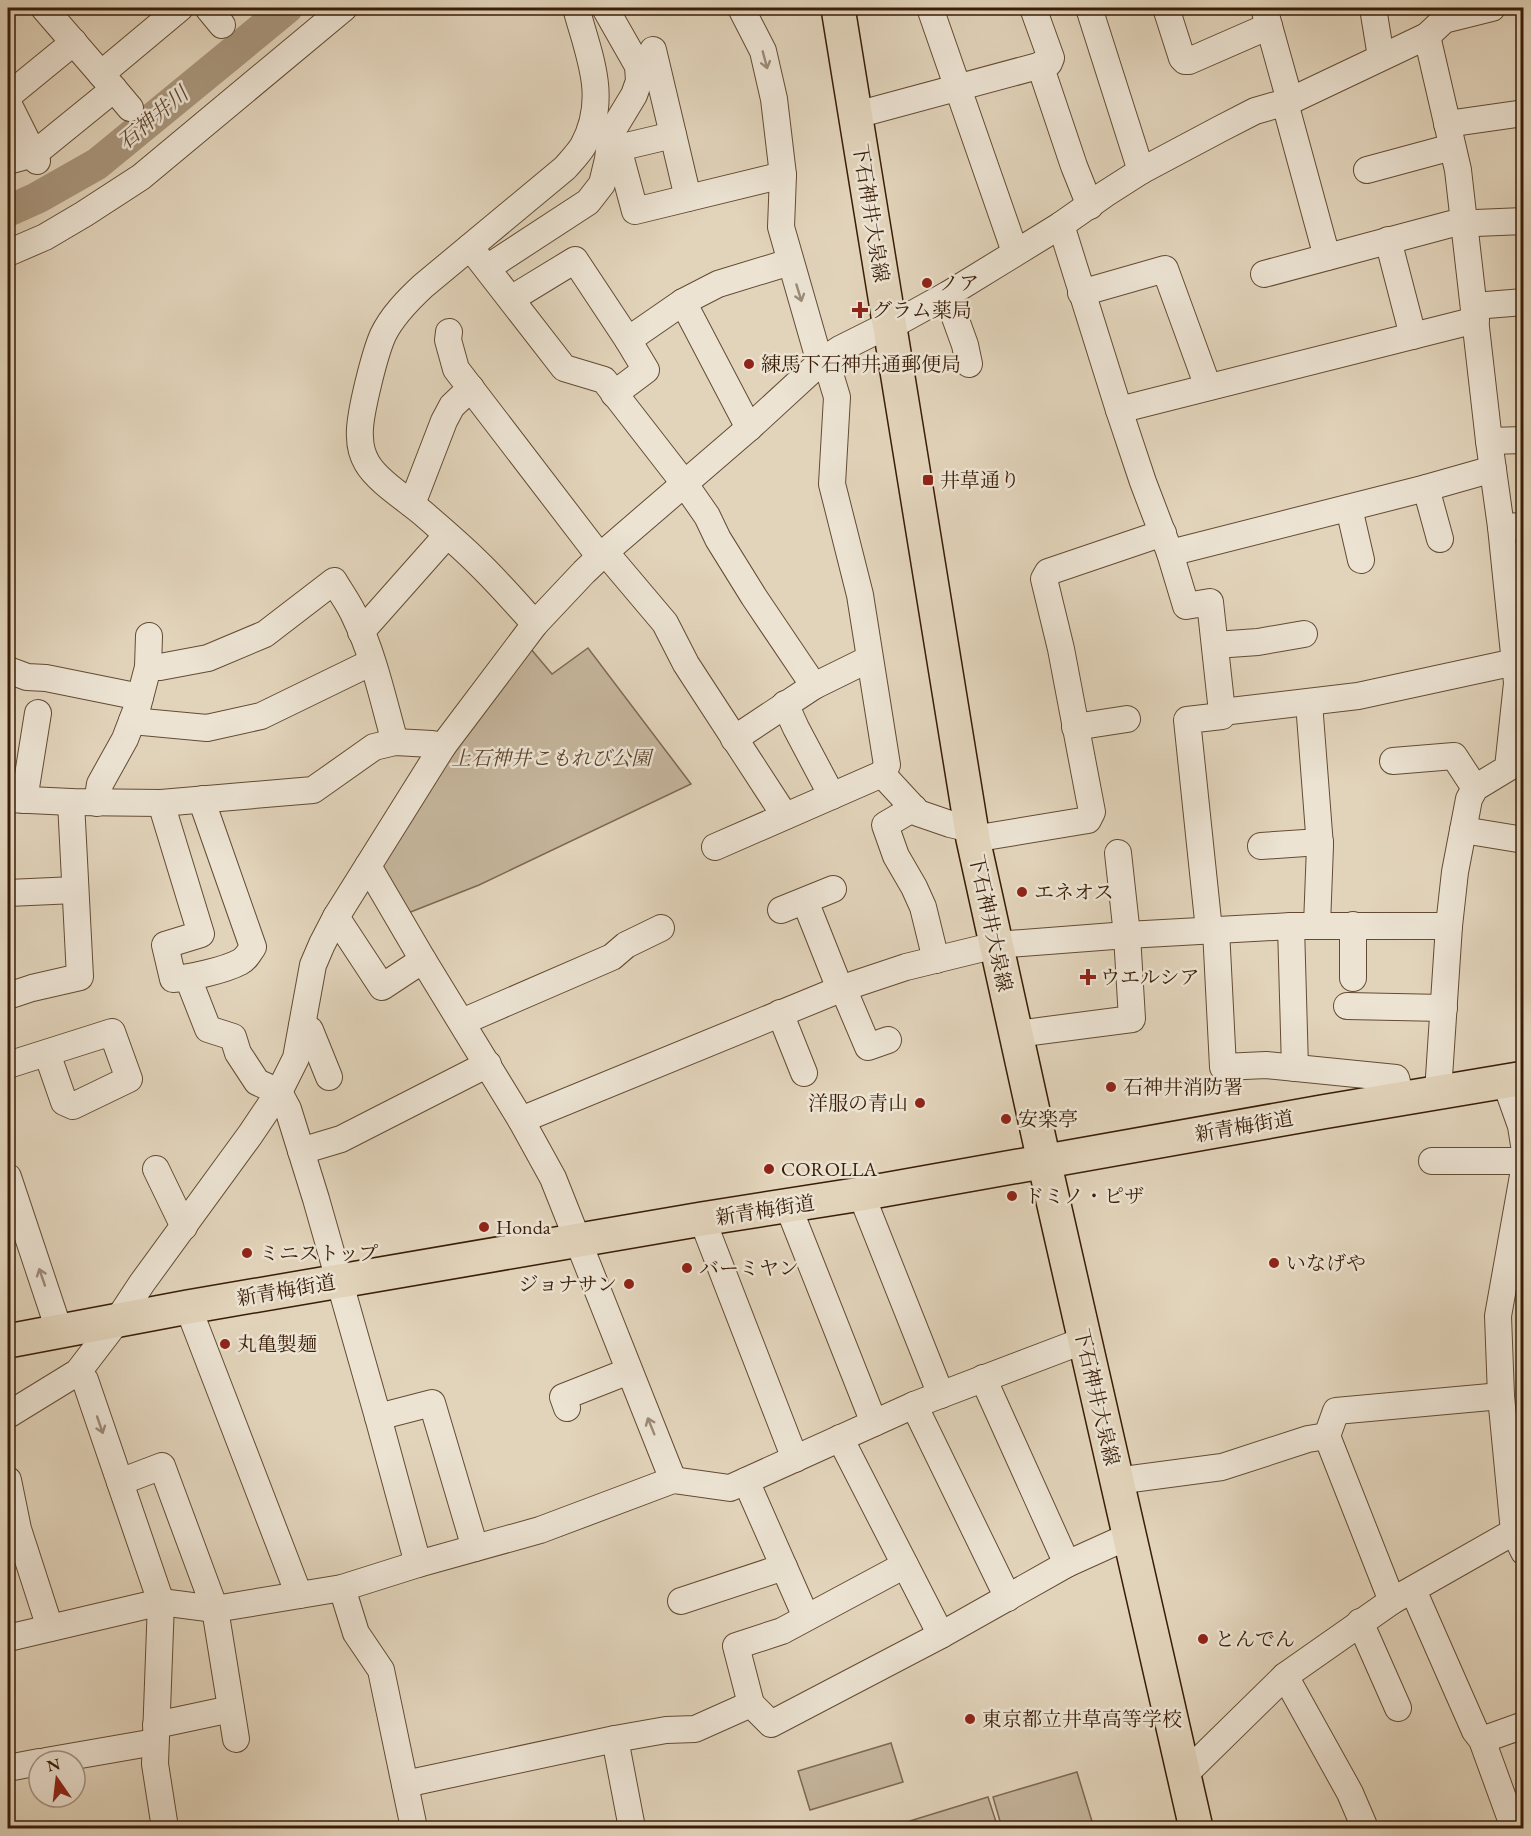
<svg xmlns="http://www.w3.org/2000/svg" width="1531" height="1836" viewBox="0 0 1531 1836" font-family="'EB Garamond','Noto Serif JP',serif">
<style>
.green{fill:#c5b59c;stroke:#7f6951;stroke-width:1.5}
.lines{fill:none;stroke-linecap:round;stroke-linejoin:round}
.river{stroke:#a9967d;stroke-width:32}
.minor-casing{stroke:#634b33;stroke-width:28}
.major-casing{stroke:#391d06;stroke-width:36}
.minor{stroke:#ece3d3;stroke-width:26}
.major{stroke:#e2d4bb;stroke-width:33}
.oneway{stroke:#9b8a77}
.poi-dot{fill:#8f2418;stroke:#ece3d3;stroke-width:2}
.labels{text-anchor:middle;stroke-width:5;stroke-linejoin:round;paint-order:stroke}
.street-label{font-size:20px;fill:#391d06;stroke:#ece3d3}
.poi-label{font-size:20px;fill:#391d06;stroke:#ece3d3;text-anchor:start}
.park-label{font-size:20px;font-style:italic;fill:#5c432c;stroke:#ece3d3}
.water-label{font-size:21px;font-style:italic;fill:#604730;stroke:#ece3d3}
</style>
<rect width="100%" height="100%" fill="#e2d4bb"/>
<filter id="stains"><feTurbulence type="fractalNoise" baseFrequency=".00333" numOctaves="4"/><feColorMatrix values="0 0 0 0 .2 0 0 0 0 .09 0 0 0 0 .02 0 0 0 .5 -.17"/></filter>
<radialGradient id="worn" r=".72"><stop offset=".6" stop-color="#630" stop-opacity="0"/><stop offset="1" stop-color="#630" stop-opacity=".3"/></radialGradient>
<g class="green">
<polygon points="530,648 552,674 588,648 691,784 479,885 403,915 377,865 448,753"/>
<polygon points="891,1743 903,1782 810,1810 798,1771"/>
<polygon points="1077,1772 1094,1828 1002,1828 993,1797"/>
<polygon points="988,1797 998,1828 887,1828"/>
</g>
<g class="lines">
<polyline class="river" points="8,211 37,198 97,164 287,8"/>
<g class="minor-casing">
<g id="minor">
<polyline points="208,8 222,25"/>
<polyline points="930,8 1015,252"/>
<polyline points="1089,8 1141,171"/>
<polyline points="1166,8 1182,58 1185,61 1189,61 1269,26"/>
<polyline points="1264,8 1290,101"/>
<polyline points="1373,8 1381,57"/>
<polyline points="1427,36 1458,170 1489,441 1501,527 1517,683 1508,768 1475,788 1469,799 1455,872 1449,926 1438,1092"/>
<polyline points="653,50 688,198"/>
<polyline points="1040,65 1074,166 1090,206"/>
<polyline points="101,74 180,8"/>
<polyline points="114,89 130,108"/>
<polyline points="8,96 74,42"/>
<polyline points="8,103 37,161"/>
<polyline points="1285,103 1327,257"/>
<polyline points="854,114 871,111 1049,63 1051,58 1033,8"/>
<polyline points="1447,124 1524,113"/>
<polyline points="673,135 618,148 635,211 783,175"/>
<polyline points="8,161 34,154 114,89 44,8"/>
<polyline points="1367,170 1452,147"/>
<polyline points="1061,225 1119,410 1143,482 1170,553 1186,606 1210,602 1222,712"/>
<polyline points="1388,240 1413,336"/>
<polyline points="470,247 564,368 604,380 684,483 707,516 718,539 754,597 814,686"/>
<polyline points="8,253 45,237 84,214 141,177 344,8"/>
<polyline points="487,268 588,202 602,184 608,159 611,133 634,95 639,81 638,66 605,8"/>
<polyline points="1264,274 1451,224 1524,221"/>
<polyline points="1081,293 1165,269 1208,387"/>
<polyline points="947,295 965,345 969,364"/>
<polyline points="511,299 575,260 628,340 683,302 718,284 790,262"/>
<polyline points="683,302 749,428"/>
<polyline points="1474,306 1524,302"/>
<polyline points="449,332 448,340 456,369 600,557"/>
<polyline points="614,394 646,370 628,340"/>
<polyline points="1119,410 1476,320"/>
<polyline points="1489,441 1524,440"/>
<polyline points="1426,488 1440,539"/>
<polyline points="412,504 444,421 452,406 471,388"/>
<polyline points="1349,508 1361,560"/>
<polyline points="1501,527 1524,526"/>
<polyline points="605,552 665,623 686,664 785,816"/>
<polyline points="1170,553 1426,488 1493,469"/>
<path d="M535,624C516,603 497,581 476,561C460,545 442,530 425,515C408,500 378,482 367,463C363,456 360,446 360,437C358,418 375,353 383,335C392,316 408,300 423,286L565,168C571,161 578,154 583,146C609,98 589,56 576,8"/>
<polyline points="361,632 447,535"/>
<polyline points="1215,645 1258,642 1304,634"/>
<path d="M148,667H160L208,658L265,634L334,581C341,593 350,605 355,617C374,656 383,700 395,742"/>
<polyline points="8,670 27,677 46,678 140,697"/>
<polyline points="1309,703 1320,846 1317,925"/>
<polyline points="785,704 796,728 832,796"/>
<polyline points="132,721 207,728 261,716 372,662"/>
<polyline points="1075,727 1127,719"/>
<polyline points="734,739 814,686 869,659"/>
<polyline points="1393,761 1454,756 1475,788"/>
<polyline points="882,774 918,813 950,824 971,829"/>
<polyline points="8,799 71,802 161,803 313,790 374,747 395,742 432,744 443,746"/>
<polyline points="24,800 38,713"/>
<polyline points="97,803 100,784 125,739 138,705 148,667 149,636"/>
<path d="M161,803L201,934L165,945L173,979C190,978 225,970 240,962C246,959 249,953 253,947L205,810L203,799"/>
<polyline points="914,808 885,825 896,856 914,887 923,907 936,960"/>
<polyline points="1463,830 1524,840"/>
<polyline points="973,839 1088,820 1092,812 1061,649 1044,579 1048,572 1163,533"/>
<polyline points="1261,846 1320,842"/>
<polyline points="715,847 882,774 887,765 860,595 832,484 837,397 830,374 816,349 781,227 783,175 774,99 763,51 741,8"/>
<polyline points="368,866 423,960 521,1120 553,1178 673,1480"/>
<polyline points="8,893 75,890"/>
<polyline points="805,901 840,989"/>
<polyline points="781,910 833,889"/>
<polyline points="336,917 382,987 423,960"/>
<polyline points="1353,925 1353,978"/>
<polyline points="1291,926 1295,1068"/>
<polyline points="1209,930 1187,720 1222,716 1222,712 1358,696 1515,662"/>
<polyline points="1216,930 1223,1067 1266,1065 1396,1078 1401,1098"/>
<polyline points="188,978 208,1029 233,1037 238,1053 257,1082 279,1092 288,1109 316,1199 378,1417 418,1564"/>
<polyline points="843,988 868,1047 888,1040"/>
<polyline points="8,996 32,988 80,977 71,802"/>
<polyline points="1347,1006 1444,1008"/>
<polyline points="780,1013 804,1073"/>
<polyline points="462,1022 612,957 626,945 661,928"/>
<polyline points="302,1026 310,1030 329,1077"/>
<polyline points="1016,1034 1132,1019 1127,935 1118,853"/>
<polyline points="8,1065 112,1032 129,1079 73,1106 64,1102 47,1053"/>
<polyline points="1505,1081 1521,1126 1524,1145"/>
<polyline points="521,1120 843,988 906,967 996,945 1127,935 1291,926 1449,926"/>
<polyline points="301,1151 341,1139 488,1064"/>
<polyline points="1432,1161 1524,1161"/>
<polyline points="156,1169 184,1227"/>
<polyline points="1524,1170 1498,1316 1501,1396 1514,1532 1524,1552"/>
<polyline points="8,1177 60,1333"/>
<polyline points="861,1194 941,1395"/>
<polyline points="788,1206 874,1423"/>
<polyline points="702,1219 795,1459"/>
<polyline points="188,1307 299,1595"/>
<polyline points="78,1372 85,1380 161,1602 155,1764 165,1828"/>
<polyline points="983,1378 1067,1564"/>
<polyline points="914,1405 1008,1598"/>
<polyline points="567,1408 563,1397 629,1371"/>
<polyline points="8,1415 78,1372 117,1321 142,1283 250,1135 279,1092 296,1058 313,965 322,944 336,917 443,746 535,624 584,572 605,552 749,428 823,360 840,349 876,331 889,327 947,295 1061,225 1105,194 1141,171 1220,129 1255,111 1290,101 1427,36 1444,20 1492,8"/>
<polyline points="378,1417 432,1403 475,1548"/>
<polyline points="840,1438 941,1635"/>
<polyline points="8,1480 18,1529 50,1628"/>
<polyline points="746,1481 806,1617"/>
<polyline points="1116,1481 1222,1467 1308,1439 1327,1436"/>
<polyline points="120,1482 162,1466 215,1609 236,1739"/>
<polyline points="342,1588 356,1633 381,1670 414,1828"/>
<polyline points="1413,1590 1475,1731 1482,1740 1514,1828"/>
<polyline points="681,1601 784,1567"/>
<polyline points="1392,1601 1327,1436 1336,1411 1501,1396"/>
<polyline points="1360,1622 1398,1708"/>
<polyline points="8,1638 161,1602 215,1609 342,1588 418,1564 540,1530 673,1480 730,1488 914,1405 1085,1340"/>
<polyline points="1285,1676 1350,1793 1365,1828"/>
<polyline points="751,1704 736,1646 782,1631 905,1565"/>
<polyline points="156,1725 231,1709"/>
<polyline points="615,1739 632,1828"/>
<polyline points="1482,1740 1524,1725"/>
<polyline points="46,1761 155,1742"/>
<polyline points="8,1768 39,1762"/>
<polyline points="1184,1775 1285,1676 1392,1601 1524,1526"/>
<polyline points="405,1784 615,1739 666,1730 695,1729 751,1704 771,1724 941,1635 1067,1564 1129,1536"/>
</g>
</g>
<g class="major-casing">
<g id="major">
<polyline points="838,8 973,839 1044,1161 1196,1828"/>
<polyline points="8,1341 188,1307 702,1219 861,1194 1322,1112 1524,1078"/>
</g>
</g>
<use href="#minor" class="minor"/>
<use href="#major" class="major"/>
</g>
<defs><path id="oneway-shaft" d="M-6 0H5M1.5-3L5.5 0L1.5 3" fill="none" stroke-width="1.6" stroke-linecap="round" stroke-linejoin="round" transform="scale(1.5)"/></defs>
<g class="oneway">
<use href="#oneway-shaft" transform="translate(765 60) rotate(75)"/>
<use href="#oneway-shaft" transform="translate(799 293) rotate(73)"/>
<use href="#oneway-shaft" transform="translate(42 1277) rotate(-109)"/>
<use href="#oneway-shaft" transform="translate(100 1425) rotate(71)"/>
<use href="#oneway-shaft" transform="translate(651 1426) rotate(-112)"/>
</g>
<g class="poi-dot">
<circle cx="927" cy="283" r="6"/>
<path d="M857 301h6v6h6v6h-6v6h-6v-6h-6v-6h6z"/>
<circle cx="749" cy="364" r="6"/>
<rect x="922" y="474" width="12" height="12" rx="3"/>
<circle cx="1022" cy="892" r="6"/>
<path d="M1085 968h6v6h6v6h-6v6h-6v-6h-6v-6h6z"/>
<circle cx="1111" cy="1087" r="6"/>
<circle cx="920" cy="1103" r="6"/>
<circle cx="1006" cy="1119" r="6"/>
<circle cx="769" cy="1169" r="6"/>
<circle cx="1012" cy="1196" r="6"/>
<circle cx="484" cy="1227" r="6"/>
<circle cx="247" cy="1253" r="6"/>
<circle cx="1274" cy="1263" r="6"/>
<circle cx="687" cy="1268" r="6"/>
<circle cx="629" cy="1284" r="6"/>
<circle cx="225" cy="1344" r="6"/>
<circle cx="1203" cy="1639" r="6"/>
<circle cx="970" cy="1719" r="6"/>
</g>
<g class="labels">
<g class="street-label">
<text transform="translate(871 213) rotate(81)" y="7">下石神井大泉線</text>
<text transform="translate(991 923) rotate(78)" y="7">下石神井大泉線</text>
<text transform="translate(1244 1126) rotate(-10)" y="7">新青梅街道</text>
<text transform="translate(765 1210) rotate(-9)" y="7">新青梅街道</text>
<text transform="translate(286 1290) rotate(-10)" y="7">新青梅街道</text>
<text transform="translate(1097 1397) rotate(77)" y="7">下石神井大泉線</text>
</g>
<g class="poi-label">
<text x="939" y="290">ノア</text>
<text x="872" y="317">グラム薬局</text>
<text x="761" y="371">練馬下石神井通郵便局</text>
<text x="940" y="487">井草通り</text>
<text x="1034" y="899">エネオス</text>
<text x="1100" y="984">ウエルシア</text>
<text x="1123" y="1094">石神井消防署</text>
<text x="908" y="1110" text-anchor="end">洋服の青山</text>
<text x="1018" y="1126">安楽亭</text>
<text x="781" y="1176">COROLLA</text>
<text x="1024" y="1203">ドミノ・ピザ</text>
<text x="496" y="1234">Honda</text>
<text x="259" y="1260">ミニストップ</text>
<text x="1286" y="1270">いなげや</text>
<text x="699" y="1275">バーミヤン</text>
<text x="617" y="1291" text-anchor="end">ジョナサン</text>
<text x="237" y="1351">丸亀製麺</text>
<text x="1215" y="1646">とんでん</text>
<text x="982" y="1726">東京都立井草高等学校</text>
</g>
<g class="park-label">
<text x="551" y="765">上石神井こもれび公園</text>
</g>
<g class="water-label">
<text transform="translate(153 118) rotate(-40)" y="7">石神井川</text>
</g>
</g>
<rect width="1531" height="1836" fill="none" stroke="#e2d4bb" stroke-width="30"/>
<rect x="9" y="9" width="1513" height="1818" fill="none" stroke="#391d06" stroke-width="3"/>
<rect x="15" y="15" width="1501" height="1806" fill="none" stroke="#391d06" stroke-width="1.5"/>
<g transform="translate(57 1779) rotate(346)"><circle r="28" fill="#ece3d3" stroke="#a49481" stroke-width="1.5"/>
<path d="M0-4.5L10 22L0 15L-10 22Z" fill="#8f2418"/>
<text y="-9" font-size="16" font-weight="bold" text-anchor="middle" fill="#391d06">N</text>
</g>
<rect width="100%" height="100%" filter="url(#stains)"/>
<rect width="100%" height="100%" fill="url(#worn)"/>
</svg>
